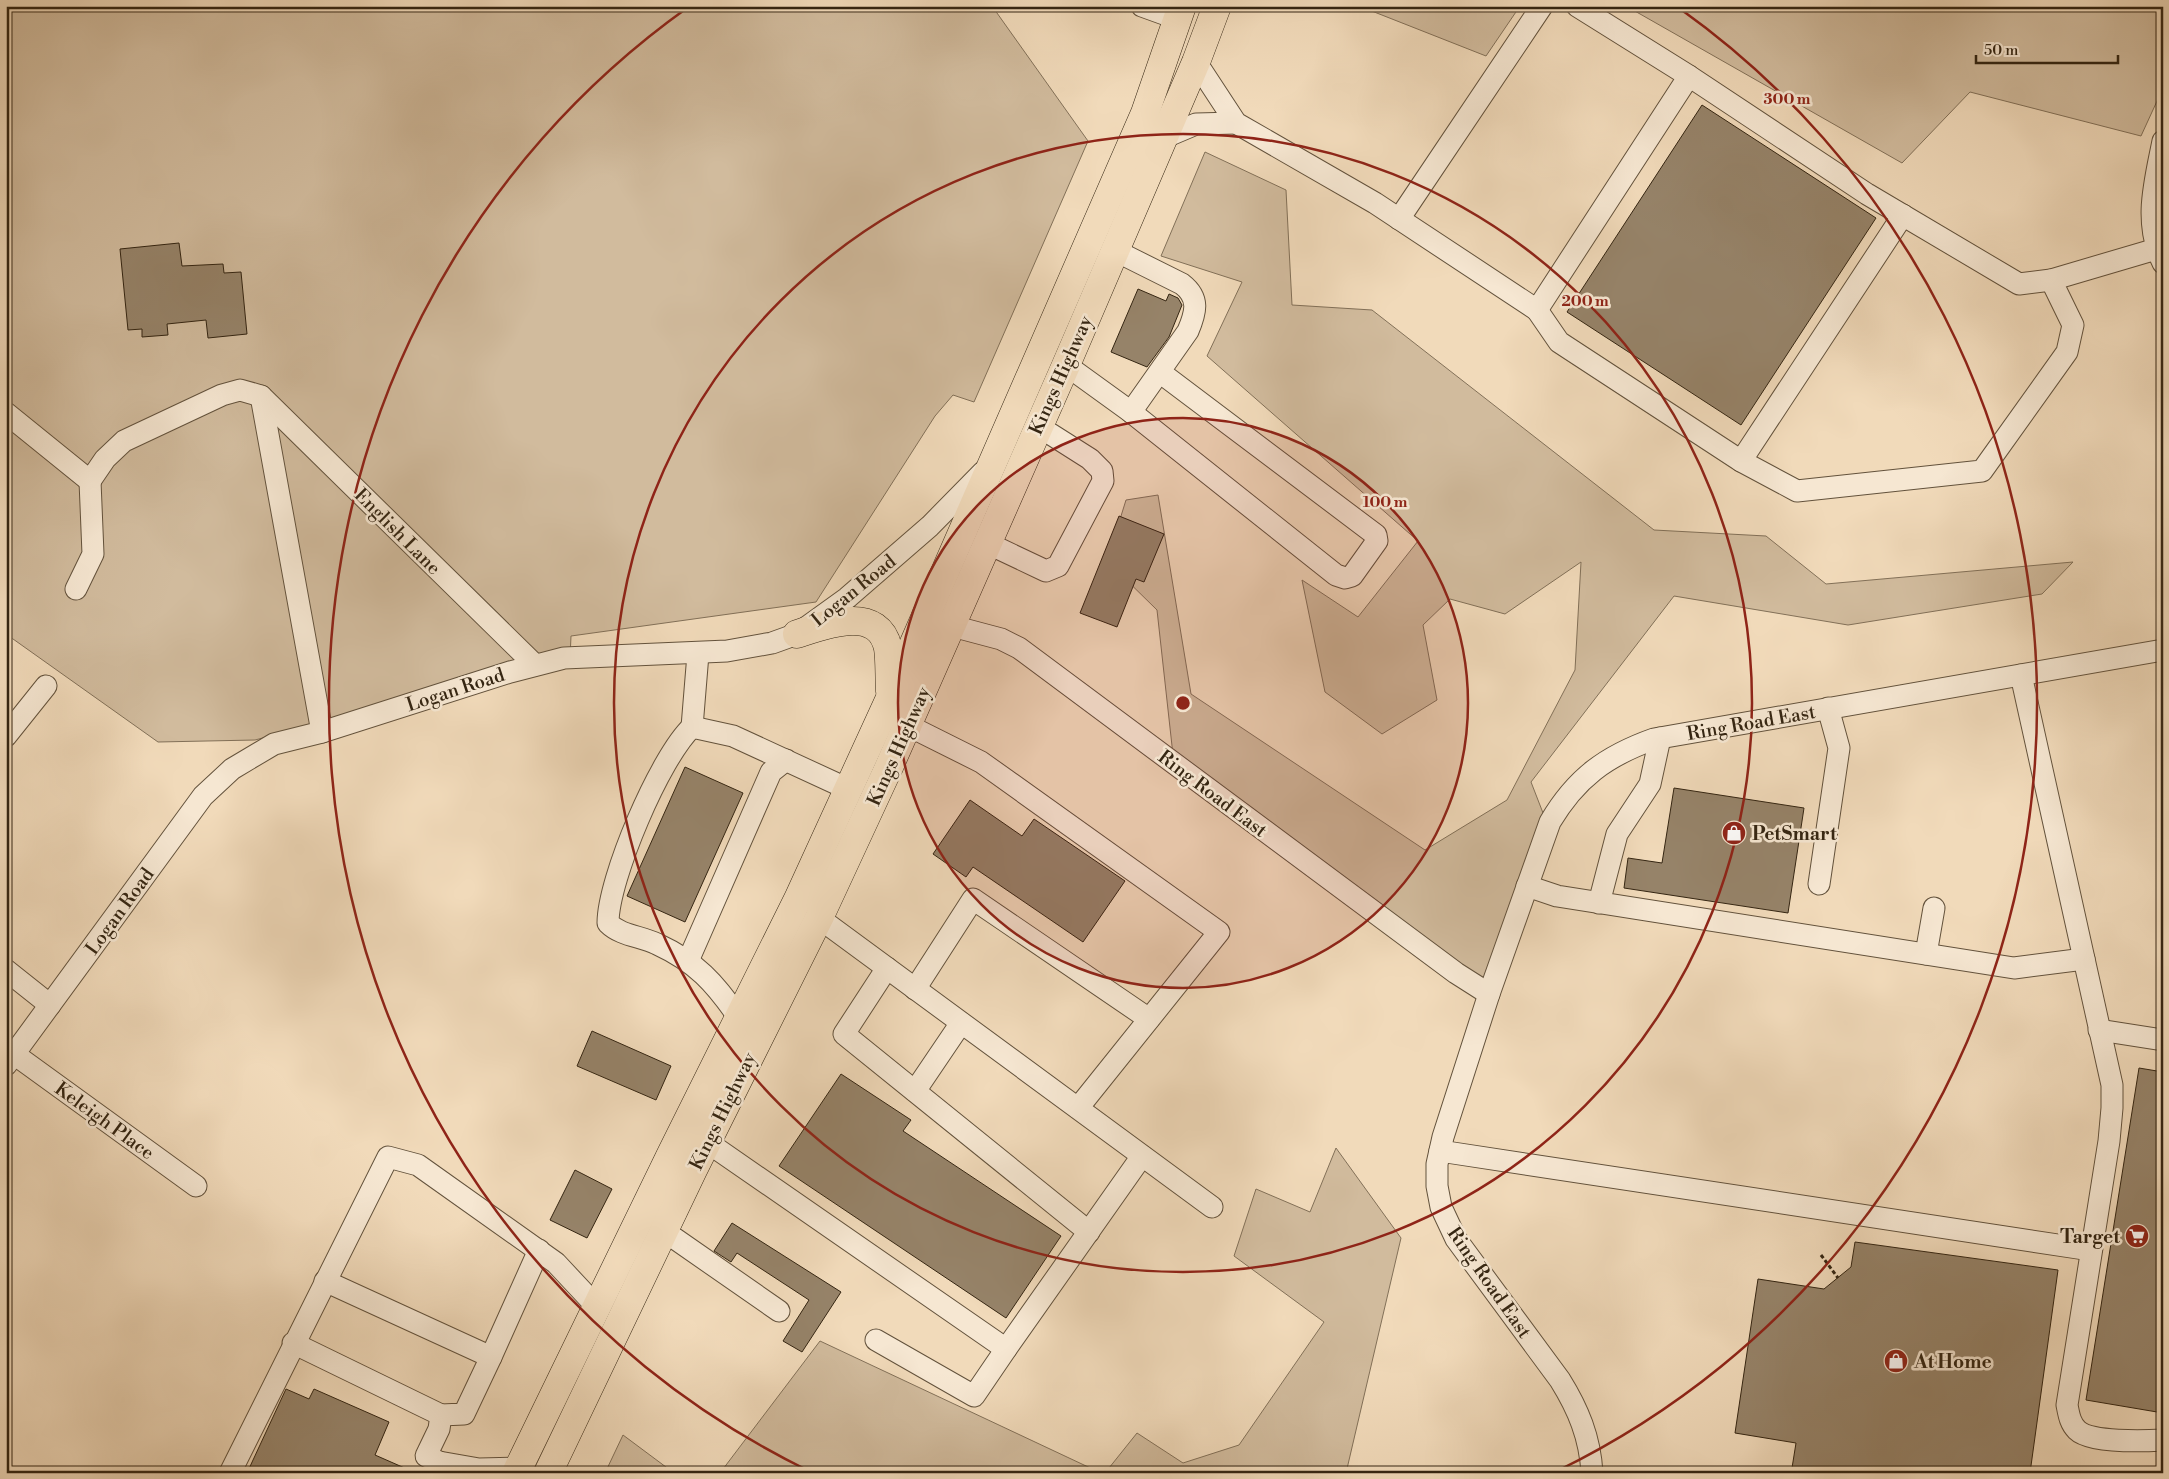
<svg xmlns="http://www.w3.org/2000/svg" width="2169" height="1479" viewBox="0 0 2169 1479" font-family="'Libre Bodoni',serif">
<style>
.green{fill:#d1bb9d;stroke:#827058}
.building{fill:#968369;stroke:#342512}
.lines{fill:none;stroke-linecap:round;stroke-linejoin:round}
.minor-casing{stroke:#63523c;stroke-width:23}
.major-casing{stroke:#342512;stroke-width:29}
.path{stroke:#342512;stroke-width:3;stroke-dasharray:4 2.5;stroke-linecap:butt}
.minor{stroke:#f6e7d2;stroke-width:21}
.major{stroke:#f1daba;stroke-width:28}
.ring{fill:none;stroke:#8f2418;stroke-width:2.5}
.labels{text-anchor:middle;stroke-width:5;stroke-linejoin:round;paint-order:stroke}
.street-label{font-size:19px;fill:#342512;stroke:#f6e7d2}
.poi-label{font-size:19px;font-weight:bold;fill:#342512;stroke:#f6e7d2;text-anchor:start}
.centre{fill:#8f2418;stroke:#f6e7d2;stroke-width:2.5}
.ring-label{font-size:15px;text-anchor:middle;font-weight:bold;fill:#8f2418;stroke:#f6e7d2;stroke-width:5;stroke-linejoin:round;paint-order:stroke}
</style>
<rect width="100%" height="100%" fill="#f1daba"/>
<filter id="stains"><feTurbulence type="fractalNoise" baseFrequency=".004" numOctaves="4"/><feColorMatrix values="0 0 0 0 .2 0 0 0 0 .09 0 0 0 0 .02 0 0 0 .5 -.17"/></filter>
<radialGradient id="worn" r=".72"><stop offset=".6" stop-color="#630" stop-opacity="0"/><stop offset="1" stop-color="#630" stop-opacity=".3"/></radialGradient>
<g class="green">
<polygon points="6,6 992,6 1088,141 974,402 953,395 935,416 816,602 571,636 570,658 255,740 158,742 6,634"/>
<polygon points="1359,6 1520,6 1486,56"/>
<polygon points="1626,6 2163,6 2163,88 2141,136 1970,92 1902,163"/>
<polygon points="1205,152 1286,190 1292,305 1372,310 1654,530 1766,536 1826,584 2073,562 2042,594 1848,625 1674,596 1531,782 1550,831 1492,1000 1174,764 1157,610 1107,561 1126,500 1158,495 1191,694 1425,850 1507,800 1575,670 1581,562 1505,614 1450,599 1423,625 1437,700 1382,734 1325,692 1302,580 1358,617 1418,541 1207,356 1242,282 1161,256"/>
<polygon points="1336,1148 1401,1238 1346,1473 1105,1473 1137,1433 1183,1463 1239,1445 1324,1322 1234,1256 1256,1189 1310,1212"/>
<polygon points="820,1341 1101,1473 720,1473"/>
<polygon points="623,1435 674,1473 605,1473"/>
</g>
<g class="building">
<polygon points="1702,105 1876,218 1741,425 1567,312"/>
<polygon points="179,243 182,266 223,264 224,273 241,272 247,334 208,338 206,320 167,324 168,335 142,337 142,329 128,330 120,249"/>
<polygon points="1138,289 1166,301 1169,294 1178,298 1182,305 1169,337 1147,367 1111,352"/>
<polygon points="1119,516 1164,534 1144,582 1136,579 1117,627 1080,613"/>
<polygon points="685,767 743,793 685,922 627,896"/>
<polygon points="1674,788 1804,808 1788,913 1624,888 1628,858 1662,863"/>
<polygon points="970,800 1022,836 1034,819 1125,881 1083,942 973,867 966,877 933,854"/>
<polygon points="592,1031 671,1066 656,1100 577,1066"/>
<polygon points="2139,1068 2163,1072 2163,1413 2086,1400"/>
<polygon points="841,1074 911,1120 903,1131 1061,1236 1006,1318 779,1166"/>
<polygon points="575,1170 612,1189 587,1238 550,1220"/>
<polygon points="732,1223 841,1292 802,1352 783,1341 809,1300 737,1253 731,1262 714,1251"/>
<polygon points="1855,1242 2058,1270 2030,1473 1822,1473 1792,1468 1796,1443 1735,1433 1758,1279 1824,1289 1851,1267"/>
<polygon points="286,1389 309,1399 314,1389 389,1422 375,1455 416,1473 247,1473"/>
</g>
<g class="lines">
<g class="minor-casing">
<g id="minor">
<polyline points="1142,6 1178,19"/>
<polyline points="1577,6 1689,76"/>
<polyline points="1196,62 1236,123 1375,203 1537,310 1689,76 1867,194 2019,284 2051,280 2163,247"/>
<polyline points="1163,138 1196,124 1236,123"/>
<path d="M2163,141C2155,182 2143,222 2163,263"/>
<polyline points="1399,219 1542,6"/>
<path d="M1114,250L1182,284C1200,298 1196,312 1188,331L1131,412"/>
<polyline points="1537,310 1559,342 1741,461 1903,215"/>
<polyline points="1066,365 1131,412 1336,575 1345,578 1352,576 1377,541 1376,535 1161,373"/>
<polyline points="261,396 322,732"/>
<polyline points="6,413 90,481 105,459 124,441 222,395 240,390 261,396 535,665"/>
<polyline points="1741,461 1797,491 1982,471 2067,352 2073,325 2051,280"/>
<polyline points="987,543 1046,571 1058,566 1103,481 1102,471 1090,459 1038,426"/>
<polyline points="76,589 93,554 90,481"/>
<polyline points="937,622 1001,639 1019,648 1456,973 1489,994"/>
<path d="M2021,675L2112,1085V1108L2109,1141L2067,1405C2069,1415 2070,1423 2077,1430C2090,1443 2145,1441 2163,1440"/>
<polyline points="907,725 981,762 1219,932 1078,1108"/>
<polyline points="692,727 698,654"/>
<polyline points="6,736 46,686"/>
<polyline points="1819,884 1839,748 1828,708"/>
<polyline points="1527,886 1557,896 2014,968 2084,959"/>
<polyline points="1599,903 1617,834 1650,784 1660,738"/>
<polyline points="819,918 1212,1207"/>
<polyline points="1926,954 1934,908"/>
<polyline points="688,961 771,772 786,760"/>
<polyline points="887,968 844,1034 1089,1232"/>
<polyline points="6,970 50,1005"/>
<polyline points="915,989 973,899 1149,1019"/>
<path d="M739,1018C715,983 696,962 657,944C641,936 621,936 608,923C608,879 660,757 692,727L733,736L848,789"/>
<polyline points="2099,1030 2163,1040"/>
<polyline points="14,1054 196,1186"/>
<polyline points="6,1065 203,796 232,769 274,744 322,732 510,672 564,658 727,651 772,643 797,634 847,598 930,526 983,472"/>
<polyline points="915,1091 961,1023"/>
<polyline points="707,1142 1006,1349 1142,1156"/>
<polyline points="1440,1151 2091,1250"/>
<polyline points="664,1231 779,1311"/>
<polyline points="325,1281 491,1357 464,1414 441,1415"/>
<polyline points="876,1340 974,1396 1006,1349"/>
<polyline points="293,1343 441,1415 439,1429 426,1456 439,1462"/>
<polyline points="491,1357 539,1250"/>
<polyline points="230,1473 388,1157 418,1165 556,1263 598,1308"/>
<polyline points="454,1473 439,1462 479,1469 518,1468"/>
<path d="M1592,1473C1590,1437 1578,1409 1560,1380L1456,1239L1441,1207L1437,1186V1164L1443,1137L1489,994L1550,822C1576,778 1606,756 1654,739L2163,650"/>
</g>
</g>
<g class="major-casing">
<g id="major">
<path d="M797,634C825,625 878,604 888,648C890,661 889,677 890,691"/>
<polyline points="516,1473 671,1154 798,899 890,698 1145,113 1182,6"/>
<polyline points="548,1473 693,1170 819,918 889,767 1066,365 1196,62 1217,6"/>
</g>
</g>
<polyline class="path" points="1821,1255 1838,1278"/>
<use href="#minor" class="minor"/>
<use href="#major" class="major"/>
</g>
<circle cx="1183" cy="703" r="285" fill="#8f2418" fill-opacity=".12"/>
<g class="ring">
<circle cx="1183" cy="703" r="285"/>
<circle cx="1183" cy="703" r="569"/>
<path d="M809 1471A854 854 0 0 1 687 8M1679 8A854 854 0 0 1 1557 1471"/>
</g>
<defs>
<g id="shop-disc" transform="scale(1.25)"><circle r="9.5" fill="#8f2418" stroke="#f6e7d2"/><path d="M-5-2.5h2.3a2.7 3.5 0 0 1 5.4 0H5L5.5 6h-11ZM-1.5-2.5h3a1.5 2.3 0 0 0-3 0Z" fill="#fff"/></g>
<g id="supermarket-disc" transform="scale(1.25)"><circle r="9.5" fill="#8f2418" stroke="#f6e7d2"/><path d="M-6-5.5h2.5l.6 2H6L4.5 2H-2.5L-4.4-4H-6ZM-1.5 3.2a1.3 1.3 0 1 0 .1 0ZM3 3.2a1.3 1.3 0 1 0 .1 0Z" fill="#fff"/></g>
</defs>
<g fill-rule="evenodd">
<use href="#shop-disc" x="1734" y="833"/>
<use href="#supermarket-disc" x="2137" y="1236"/>
<use href="#shop-disc" x="1896" y="1361"/>
</g>
<g class="labels">
<g class="street-label">
<text transform="translate(1060 375) rotate(-66)" y="7">Kings Highway</text>
<text transform="translate(398 531) rotate(45)" y="7">English Lane</text>
<text transform="translate(853 590) rotate(-39)" y="7">Logan Road</text>
<text transform="translate(455 689) rotate(-18)" y="7">Logan Road</text>
<text transform="translate(1751 722) rotate(-10)" y="7">Ring Road East</text>
<text transform="translate(898 746) rotate(-66)" y="7">Kings Highway</text>
<text transform="translate(1213 793) rotate(37)" y="7">Ring Road East</text>
<text transform="translate(119 911) rotate(-54)" y="7">Logan Road</text>
<text transform="translate(722 1111) rotate(-64)" y="7">Kings Highway</text>
<text transform="translate(105 1120) rotate(36)" y="7">Keleigh Place</text>
<text transform="translate(1490 1282) rotate(55)" y="7">Ring Road East</text>
</g>
<g class="poi-label">
<text x="1752" y="840">PetSmart</text>
<text x="2120" y="1243" text-anchor="end">Target</text>
<text x="1914" y="1368">At Home</text>
</g>
</g>
<circle cx="1183" cy="703" r="8" class="centre"/>
<g class="ring-label">
<text x="1787" y="104">300 m</text>
<text x="1585" y="306">200 m</text>
<text x="1385" y="507">100 m</text>
</g>
<rect width="2169" height="1479" fill="none" stroke="#f1daba" stroke-width="25"/>
<rect x="8" y="8" width="2154" height="1464" fill="none" stroke="#342512" stroke-width="2.5"/>
<rect x="12" y="12" width="2144" height="1454" fill="none" stroke="#342512"/>
<path d="M1976 55v8h142v-8" fill="none" stroke="#342512" stroke-width="2.5"/>
<text x="1984" y="55" font-size="15" fill="#342512" stroke="#f6e7d2" stroke-width="4" paint-order="stroke">50 m</text>
<rect width="100%" height="100%" filter="url(#stains)"/>
<rect width="100%" height="100%" fill="url(#worn)"/>
</svg>
